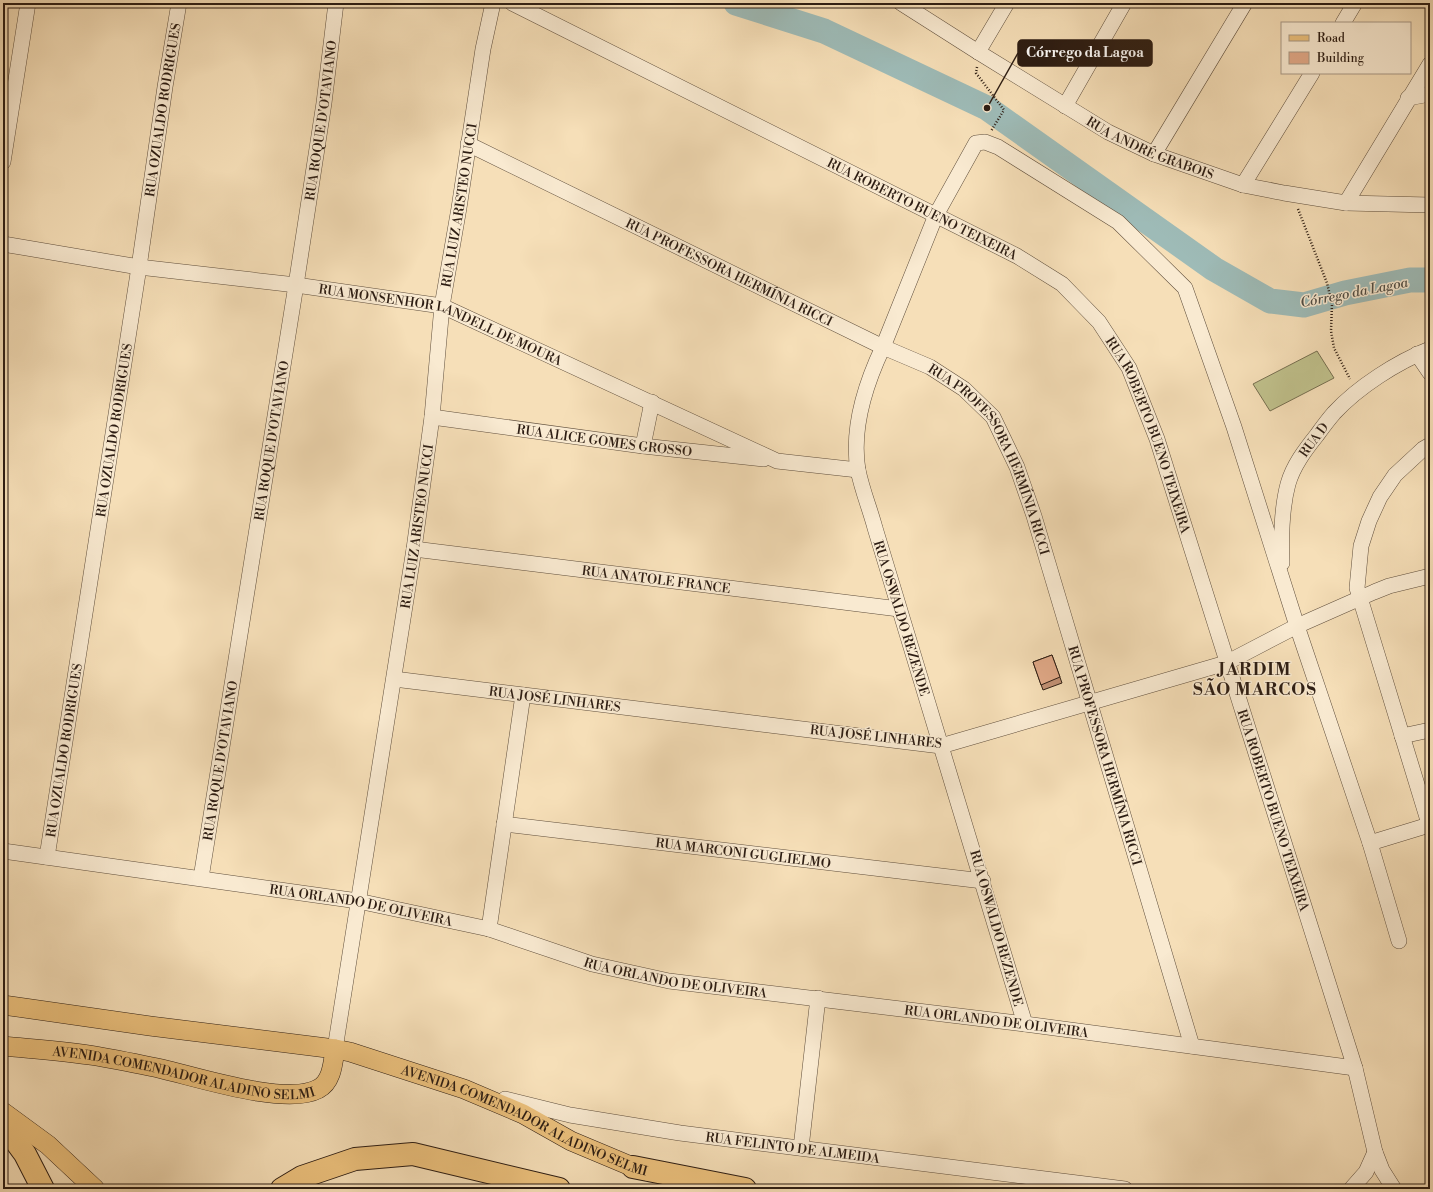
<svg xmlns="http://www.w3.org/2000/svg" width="1433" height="1192" viewBox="0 0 1433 1192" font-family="'Libre Bodoni',serif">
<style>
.garden{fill:#c0c18c;stroke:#766f50}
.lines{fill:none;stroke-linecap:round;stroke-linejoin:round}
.river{stroke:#9ebbb7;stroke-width:25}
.minor-casing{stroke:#5f4e3c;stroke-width:16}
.major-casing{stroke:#2d1d13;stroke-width:20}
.highway-casing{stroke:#2d1d13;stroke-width:24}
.path{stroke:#2d1d13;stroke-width:2.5;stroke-dasharray:1 2;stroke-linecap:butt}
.minor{stroke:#f9ead1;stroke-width:15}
.major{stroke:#ebc07c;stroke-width:19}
.highway{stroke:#ebc07c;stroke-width:22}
.wall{fill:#c29175;stroke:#2d1d13}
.building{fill:#e1a988;stroke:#2d1d13}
.labels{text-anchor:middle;stroke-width:3;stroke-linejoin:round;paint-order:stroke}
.street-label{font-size:13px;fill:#2d1d13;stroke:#f9ead1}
.water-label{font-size:14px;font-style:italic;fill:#4f4c44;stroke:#f9ead1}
.district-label{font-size:17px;font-weight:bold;letter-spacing:1px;fill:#2d1d13;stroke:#f9ead1}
.leader{fill:none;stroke:#2d1d13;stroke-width:1.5}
.callout-dot{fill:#2d1d13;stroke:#f9ead1;stroke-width:1.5}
.callout{fill:#2d1d13;stroke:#2d1d13;stroke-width:1.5}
.callout-label{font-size:14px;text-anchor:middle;font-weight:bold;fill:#fff}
</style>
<rect width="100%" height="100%" fill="#f6dfb8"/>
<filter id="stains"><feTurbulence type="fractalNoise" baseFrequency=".005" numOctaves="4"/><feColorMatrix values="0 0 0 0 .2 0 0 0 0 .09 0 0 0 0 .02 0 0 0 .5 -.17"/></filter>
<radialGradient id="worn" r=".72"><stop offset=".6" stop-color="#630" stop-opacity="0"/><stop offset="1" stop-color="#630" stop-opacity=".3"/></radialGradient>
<polygon class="garden" points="1317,351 1334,378 1270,411 1253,384"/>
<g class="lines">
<polyline class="river" points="736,3 824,31 987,108 1214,269 1270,301 1304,305 1345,293 1410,280 1430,280"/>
<g class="minor-casing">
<g id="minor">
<path id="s1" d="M512,3L1017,256L1062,284L1099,322L1129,368L1157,439L1355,1068L1375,1152L1382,1170L1394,1189"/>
<path id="s2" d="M901,3L978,52L1108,132L1154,154L1243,185L1284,193L1346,203L1430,205"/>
<polyline points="1343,23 1355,3"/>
<polyline points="978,52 1007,3"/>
<polyline points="1408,98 1430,94"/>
<polyline points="1065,106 1124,3"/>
<path id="s3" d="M468,144L883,347L930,367L964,389L993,417L1017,467L1034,516L1192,1046"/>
<polyline points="1154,154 1245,3"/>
<polyline points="3,162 28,3"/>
<polyline points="1243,185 1312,73"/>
<polyline points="1346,203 1430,64"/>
<path id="s4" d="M3,244L139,267L296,285L442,306L777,461L858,470"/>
<polyline points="1417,354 1430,373"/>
<path id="s5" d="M432,417L643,446L764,459"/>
<polyline points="1430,445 1423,449 1395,475 1380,497 1369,521 1361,546 1357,588 1430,827"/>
<polyline points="643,446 652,402"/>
<path id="s6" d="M414,549L899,609"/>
<path id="s7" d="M1282,563C1281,537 1281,510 1288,484C1293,466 1305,450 1317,435C1322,428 1328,420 1334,413C1358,387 1397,362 1430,349"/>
<path id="s8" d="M394,679L941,746L1226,663L1297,626L1374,592L1389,586L1430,576"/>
<polyline points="1402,736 1430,730"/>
<path id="s9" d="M504,824L983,881"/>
<polyline points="1370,843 1429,825"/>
<path id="s10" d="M3,851L358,901L489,929L592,964L669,981L1025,1024L1355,1068"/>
<path id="s11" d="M47,857L139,267L165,87L179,3"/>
<path id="s12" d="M201,878L296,285L324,103L336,3"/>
<polyline points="489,929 523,695"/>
<path d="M1025,1024C989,901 951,779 914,657C901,614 888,571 875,528C870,509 862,490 858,470C851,428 865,385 883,347L936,215L976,143L985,142L998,147L1118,222L1185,288L1234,427L1297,626L1370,843L1399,941"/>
<path id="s13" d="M335,1049L414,549L432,417L442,306L459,208L483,49L493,3"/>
<path id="s14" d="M505,1099L570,1115L680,1133L1125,1189"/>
<polyline points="801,1148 818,998"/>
<polyline points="1351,1189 1366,1172 1375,1152"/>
</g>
</g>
<g class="major-casing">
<g id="major">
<path id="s15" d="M3,1005L150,1026L335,1049L350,1052L464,1089L523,1114L571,1141L633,1167L648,1171"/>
<path id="s16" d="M3,1046C34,1049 66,1051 96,1056C118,1060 140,1064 162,1069C197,1077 286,1106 318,1089C332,1082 333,1063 335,1049"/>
<polyline points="3,1112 48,1145 95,1189"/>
</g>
</g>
<g class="highway-casing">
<g id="highway">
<polyline points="3,1124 25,1154 43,1189"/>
<polyline points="633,1167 745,1189"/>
<polyline points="282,1189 302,1177 355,1159 413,1154 559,1189"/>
</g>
</g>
<g class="path">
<polyline points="977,67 976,73 1004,110 991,131"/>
<polyline points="1298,209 1327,283 1332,304 1331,331 1334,348 1350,379"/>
</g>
<use href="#minor" class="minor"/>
<use href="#major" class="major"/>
<use href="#highway" class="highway"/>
</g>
<polygon class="wall" points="1052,655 1062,683 1043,690 1033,662"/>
<polygon class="building" points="1052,655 1060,677 1041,685 1033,662"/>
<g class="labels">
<g class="street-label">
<text dy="5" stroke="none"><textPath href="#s11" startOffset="756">RUA OZUALDO RODRIGUES</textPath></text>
<text dy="5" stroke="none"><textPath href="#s12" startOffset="767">RUA ROQUE D'OTAVIANO</textPath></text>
<text dy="5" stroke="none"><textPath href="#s2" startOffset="289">RUA ANDRÉ GRABOIS</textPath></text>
<text dy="5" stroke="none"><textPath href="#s13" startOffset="853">RUA LUIZ ARISTEO NUCCI</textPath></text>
<text dy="5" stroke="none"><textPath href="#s1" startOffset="459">RUA ROBERTO BUENO TEIXEIRA</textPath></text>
<text dy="5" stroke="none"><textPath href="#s3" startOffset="291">RUA PROFESSORA HERMÍNIA RICCI</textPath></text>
<text dy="5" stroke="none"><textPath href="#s4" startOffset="447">RUA MONSENHOR LANDELL DE MOURA</textPath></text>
<text dy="5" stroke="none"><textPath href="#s11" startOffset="432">RUA OZUALDO RODRIGUES</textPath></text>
<text dy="5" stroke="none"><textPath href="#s1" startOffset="795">RUA ROBERTO BUENO TEIXEIRA</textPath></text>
<text dy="5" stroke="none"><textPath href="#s5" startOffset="174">RUA ALICE GOMES GROSSO</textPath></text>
<text dy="5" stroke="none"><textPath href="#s7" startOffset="131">RUA D</textPath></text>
<text dy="5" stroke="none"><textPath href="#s12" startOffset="443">RUA ROQUE D'OTAVIANO</textPath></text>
<text dy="5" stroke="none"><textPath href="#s3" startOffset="627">RUA PROFESSORA HERMÍNIA RICCI</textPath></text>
<text dy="5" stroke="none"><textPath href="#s13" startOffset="529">RUA LUIZ ARISTEO NUCCI</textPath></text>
<text dy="5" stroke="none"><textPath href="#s6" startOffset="244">RUA ANATOLE FRANCE</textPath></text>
<text transform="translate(902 618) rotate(73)" y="5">RUA OSWALDO REZENDE</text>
<text dy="5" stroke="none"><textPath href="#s8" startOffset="162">RUA JOSÉ LINHARES</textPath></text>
<text transform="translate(876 736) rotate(6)" y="5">RUA JOSÉ LINHARES</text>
<text dy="5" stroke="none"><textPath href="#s11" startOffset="108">RUA OZUALDO RODRIGUES</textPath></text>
<text dy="5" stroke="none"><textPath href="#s3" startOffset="951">RUA PROFESSORA HERMÍNIA RICCI</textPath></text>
<text dy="5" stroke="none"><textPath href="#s12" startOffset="119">RUA ROQUE D'OTAVIANO</textPath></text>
<text dy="5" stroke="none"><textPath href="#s1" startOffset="1191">RUA ROBERTO BUENO TEIXEIRA</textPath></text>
<text dy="5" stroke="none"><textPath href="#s9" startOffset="241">RUA MARCONI GUGLIELMO</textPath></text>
<text dy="5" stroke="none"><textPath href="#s10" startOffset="362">RUA ORLANDO DE OLIVEIRA</textPath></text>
<text transform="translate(997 928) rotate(74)" y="5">RUA OSWALDO REZENDE</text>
<text dy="5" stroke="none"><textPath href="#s10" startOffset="686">RUA ORLANDO DE OLIVEIRA</textPath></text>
<text dy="5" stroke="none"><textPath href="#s10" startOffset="1010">RUA ORLANDO DE OLIVEIRA</textPath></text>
<text dy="5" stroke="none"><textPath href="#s16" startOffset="183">AVENIDA COMENDADOR ALADINO SELMI</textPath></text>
<text dy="5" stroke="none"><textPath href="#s15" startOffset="538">AVENIDA COMENDADOR ALADINO SELMI</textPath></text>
<text dy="5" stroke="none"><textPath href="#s14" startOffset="292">RUA FELINTO DE ALMEIDA</textPath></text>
</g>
<g class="water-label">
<text transform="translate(1354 292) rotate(-11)" y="5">Córrego da Lagoa</text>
</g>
<g class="district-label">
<text x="1255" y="675">JARDIM<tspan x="1255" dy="20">SÃO MARCOS</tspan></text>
</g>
</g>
<path class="leader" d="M987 108L1018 53"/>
<circle class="callout-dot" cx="987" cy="108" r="4"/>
<rect class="callout" x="1018" y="40" width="134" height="26" rx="4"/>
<g class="callout-label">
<text x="1085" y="57">Córrego da Lagoa</text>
</g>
<rect width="1433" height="1192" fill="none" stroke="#f6dfb8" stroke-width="16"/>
<rect x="4" y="4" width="1425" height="1184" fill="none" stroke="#2d1d13" stroke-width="2"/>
<rect x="8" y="8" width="1417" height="1176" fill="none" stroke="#2d1d13"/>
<rect x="1281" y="22" width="130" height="52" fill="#f9ead1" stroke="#a79885"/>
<rect x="1289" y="35" width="20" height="6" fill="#ebc07c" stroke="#a79885"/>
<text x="1317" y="42" font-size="12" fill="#2d1d13">Road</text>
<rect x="1289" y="52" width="20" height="12" fill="#e1a988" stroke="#a79885"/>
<text x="1317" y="62" font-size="12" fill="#2d1d13">Building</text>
<rect width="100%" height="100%" filter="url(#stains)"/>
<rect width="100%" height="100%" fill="url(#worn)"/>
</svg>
